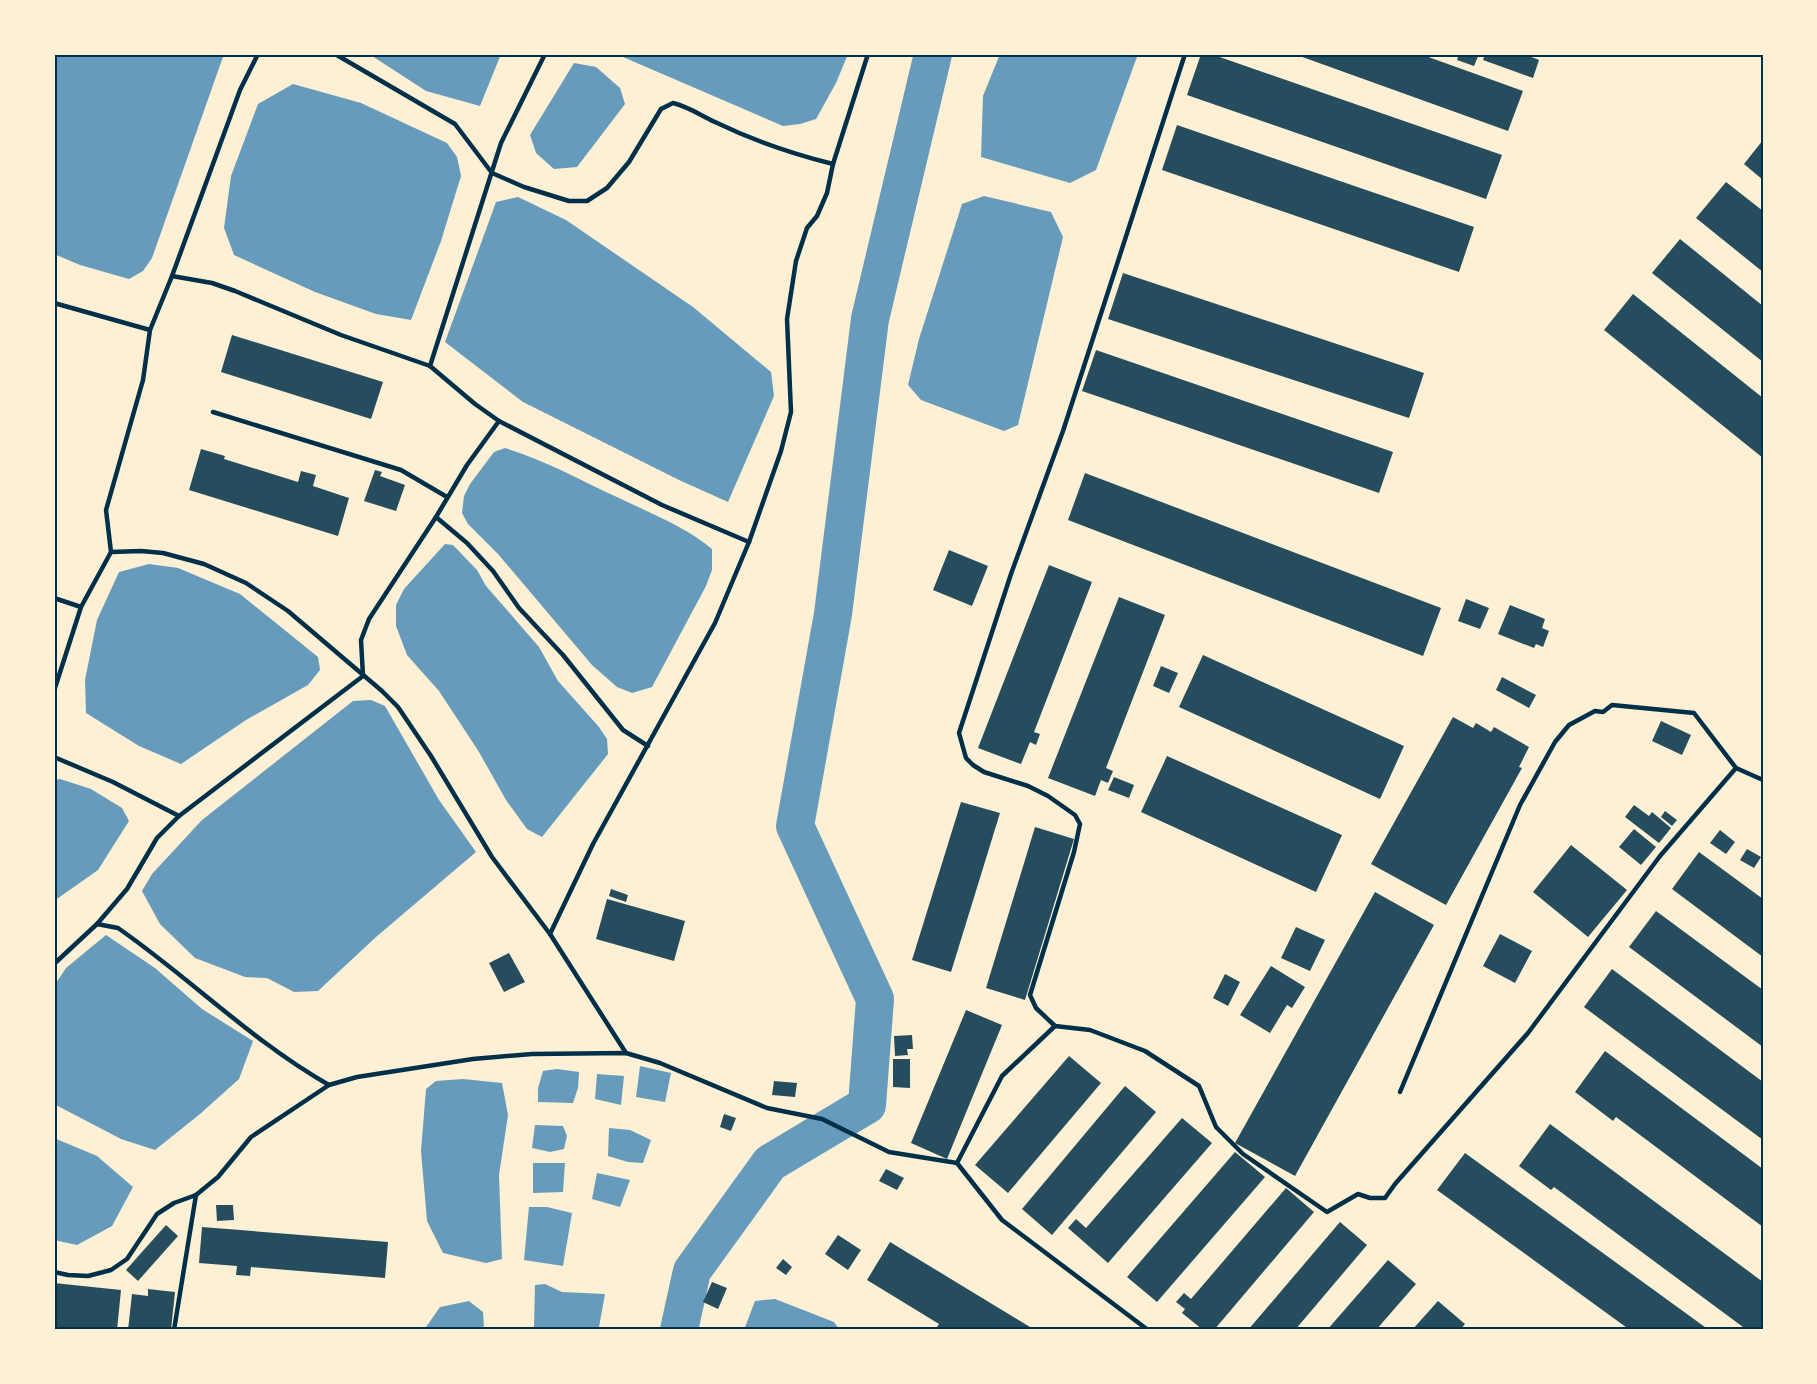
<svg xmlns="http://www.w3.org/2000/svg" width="1817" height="1384" viewBox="0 0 1817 1384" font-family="'Titillium Web',sans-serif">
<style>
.water{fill:#669bbc}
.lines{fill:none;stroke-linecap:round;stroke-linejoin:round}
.river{stroke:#669bbc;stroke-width:38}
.building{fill:#264d5e}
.service{stroke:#003049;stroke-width:4.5}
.neatline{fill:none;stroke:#003049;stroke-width:2}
</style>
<rect width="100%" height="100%" fill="#fdf0d5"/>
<g class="water">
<polygon points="54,54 224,54 152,258 143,271 129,279 80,265 54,254"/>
<polygon points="369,54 501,54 480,106 426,91"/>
<polygon points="616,54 848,54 836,83 816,119 800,124 783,126"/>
<polygon points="1000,54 1138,54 1096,170 1070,183 981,157 983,96"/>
<polygon points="574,63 596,67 620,88 625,104 577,167 554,169 536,153 530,135"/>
<polygon points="293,84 361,103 447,143 457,157 461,176 441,241 411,320 376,314 315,292 234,255 224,228 231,176 258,104"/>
<polygon points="984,196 1051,212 1063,237 1018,425 1004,431 921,400 908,385 919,339 962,204"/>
<polygon points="518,197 566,220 693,307 771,372 774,396 728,502 679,480 523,402 445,342 496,202"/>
<path d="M505,448C545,460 582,481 619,498C650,513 686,527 712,549V570L706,586L652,687L632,693L617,687L592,665L498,554L468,524L462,513L464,496L470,484L494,452Z"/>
<polygon points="445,544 453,545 477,570 486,586 539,647 558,681 599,727 607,739 608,754 542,837 527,829 506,800 479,752 439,691 407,655 396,626 396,605 404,589"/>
<polygon points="149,564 178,568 240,594 318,657 320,670 308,685 246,720 181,764 139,746 86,713 85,680 97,620 119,572"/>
<polygon points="371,700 385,706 439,800 476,852 376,937 318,991 294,992 267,978 245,977 195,958 160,924 142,891 152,874 202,820 353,701"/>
<polygon points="60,779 91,789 122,808 129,821 98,870 54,901 54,780"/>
<polygon points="106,935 155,968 202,1009 253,1041 239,1079 200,1114 155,1150 121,1139 54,1104 54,986 66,968"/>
<polygon points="640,1066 671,1073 665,1102 636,1097"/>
<polygon points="557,1069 579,1072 578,1088 573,1103 538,1102 538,1088 543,1071"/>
<polygon points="597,1074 624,1076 621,1105 595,1099"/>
<polygon points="463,1079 502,1083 508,1115 499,1175 502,1259 486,1263 443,1253 427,1221 421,1151 426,1089 436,1081"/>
<polygon points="535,1125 563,1126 567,1136 564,1149 550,1152 532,1148"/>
<polygon points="609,1128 630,1130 651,1140 643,1163 628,1162 608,1156"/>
<polygon points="54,1138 97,1156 133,1187 112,1226 77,1245 54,1240"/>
<polygon points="533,1163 565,1163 563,1192 533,1193"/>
<polygon points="597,1173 630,1180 620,1207 592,1199"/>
<polygon points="529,1207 547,1207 572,1213 563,1266 524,1260"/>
<polygon points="545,1284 562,1292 605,1294 599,1327 564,1330 534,1327 535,1285"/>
<polygon points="775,1299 834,1322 840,1330 744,1330 755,1301"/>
<polygon points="469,1301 483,1312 484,1326 480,1330 424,1330 440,1307"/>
</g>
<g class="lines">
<polyline class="river" points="679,1330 692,1271 770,1163 867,1105 875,999 795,826 833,614 870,319 933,54"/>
</g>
<g class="building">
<polygon points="1201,54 1211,54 1502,155 1486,199 1187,95"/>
<polygon points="1294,54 1420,54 1523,91 1508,131"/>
<polygon points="1459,54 1479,54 1474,66 1457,60"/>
<polygon points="1485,54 1524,54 1539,60 1533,78 1483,60"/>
<polygon points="1177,125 1474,227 1459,272 1162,170"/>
<polygon points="1763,140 1763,180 1744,164"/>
<polygon points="1726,182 1763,211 1763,272 1696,218"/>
<polygon points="1680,239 1763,306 1763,362 1652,273"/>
<polygon points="1123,273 1424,373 1409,418 1108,319"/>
<polygon points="1633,294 1763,398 1763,458 1604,330"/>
<polygon points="232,335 383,382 371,419 221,372"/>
<polygon points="1096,350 1393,452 1379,493 1082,391"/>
<polygon points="201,449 225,456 224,459 298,482 301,471 316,475 313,486 349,498 338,536 189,490"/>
<polygon points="375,470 382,472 380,476 405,485 396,511 364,501"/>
<polygon points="1085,473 1441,608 1423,656 1068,520"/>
<polygon points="949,550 988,566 972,606 933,590"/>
<polygon points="1049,565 1092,582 1034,732 1040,734 1036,745 1030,742 1021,764 978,748"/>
<polygon points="1119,597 1165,615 1106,768 1113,771 1108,783 1101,780 1095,796 1048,778"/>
<polygon points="1466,599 1489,608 1480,629 1458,621"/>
<polygon points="1510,605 1545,619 1542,628 1549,631 1543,647 1536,644 1534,648 1498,634"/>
<polygon points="1203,655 1404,746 1380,799 1179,707"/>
<polygon points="1161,666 1178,673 1169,693 1153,686"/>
<polygon points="1502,677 1536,695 1529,708 1496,690"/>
<polygon points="1453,717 1473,728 1476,723 1491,732 1494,727 1529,747 1519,767 1522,768 1446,905 1371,864"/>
<polygon points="1661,721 1691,735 1682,755 1652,741"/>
<polygon points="1167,756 1342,835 1316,892 1141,812"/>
<polygon points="1114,777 1134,785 1129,798 1108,790"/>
<polygon points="961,802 1000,813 951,972 912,960"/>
<polygon points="1634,805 1649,816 1652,812 1671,828 1659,843 1625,817"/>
<polygon points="1665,811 1677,820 1672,826 1661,817"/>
<polygon points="1035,827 1074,839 1025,1000 986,988"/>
<polygon points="1634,829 1656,847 1641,865 1619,847"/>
<polygon points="1720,830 1735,842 1726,854 1710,843"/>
<polygon points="1571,845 1627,890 1588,937 1533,892"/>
<polygon points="1747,849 1761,857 1754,868 1740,860"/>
<polygon points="1699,852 1763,899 1763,957 1672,889"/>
<polygon points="611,889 628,895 626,902 609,896"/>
<polygon points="1375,892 1434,925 1295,1176 1235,1143"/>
<polygon points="607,899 685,921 674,961 596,939"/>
<polygon points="1656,911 1763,990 1763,1047 1629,947"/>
<polygon points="1296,927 1325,940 1310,971 1281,958"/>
<polygon points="1500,934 1532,951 1515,983 1483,966"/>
<polygon points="509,953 525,982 504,992 489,963"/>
<polygon points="1271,966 1305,987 1292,1008 1287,1005 1270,1033 1240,1015"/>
<polygon points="1612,969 1763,1082 1763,1140 1584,1007"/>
<polygon points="1225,974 1240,982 1228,1006 1213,998"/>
<polygon points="966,1010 1002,1025 947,1159 911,1143"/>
<polygon points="912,1035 913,1049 907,1049 908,1055 895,1056 894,1036"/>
<polygon points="1605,1051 1763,1169 1763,1227 1616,1117 1613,1121 1575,1092"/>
<polygon points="1069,1056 1101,1083 1008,1193 975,1165"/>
<polygon points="893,1059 910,1059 910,1088 893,1087"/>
<polygon points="774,1081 797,1083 795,1097 772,1095"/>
<polygon points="1125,1086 1156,1112 1052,1235 1022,1209"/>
<polygon points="724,1114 736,1118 731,1131 720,1127"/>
<polygon points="1182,1118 1212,1143 1108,1263 1068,1228 1076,1219 1086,1228"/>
<polygon points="1550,1124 1763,1282 1763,1330 1747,1330 1554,1187 1551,1190 1519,1166"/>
<polygon points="1235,1152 1265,1177 1157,1302 1127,1277"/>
<polygon points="1465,1153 1709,1330 1630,1330 1437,1190"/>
<polygon points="886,1169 904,1178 897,1190 879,1181"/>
<polygon points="1286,1188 1314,1212 1214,1330 1203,1330 1182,1313 1185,1309 1176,1302 1184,1293 1191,1299"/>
<polygon points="216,1205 233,1205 234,1220 217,1221"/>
<polygon points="1340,1222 1367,1245 1295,1330 1248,1330"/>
<polygon points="166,1225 178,1236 138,1281 126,1270"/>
<polygon points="202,1227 388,1242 385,1278 251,1267 250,1276 236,1275 237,1266 199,1263"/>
<polygon points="838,1235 861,1250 848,1270 825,1254"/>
<polygon points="890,1242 1035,1330 935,1330 939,1324 867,1280"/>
<polygon points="783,1259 792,1267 786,1275 776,1268"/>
<polygon points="1388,1260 1416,1284 1376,1330 1327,1330"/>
<polygon points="712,1282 727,1288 718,1309 703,1302"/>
<polygon points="54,1283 121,1290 117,1330 54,1328"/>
<polygon points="148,1289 175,1292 171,1330 128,1330 132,1294 148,1296"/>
<polygon points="1438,1301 1465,1324 1460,1330 1412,1330"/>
</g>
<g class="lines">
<g class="service">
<path d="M335,54L455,124L492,173L524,187L569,201H587L607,188L629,162L661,109L673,103C689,107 700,115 715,122C752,140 793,154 833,164"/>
<polyline points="54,303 150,330"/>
<polyline points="430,366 501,143 545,54"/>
<polyline points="213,412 401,470 447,497"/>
<polyline points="499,421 662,505 749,542"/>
<polyline points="436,517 467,543 493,571 519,608 563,655 623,730 648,746"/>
<polyline points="111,552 141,551 163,553 204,564 246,583 288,611 382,691 398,707 431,756 492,857 550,934 626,1053"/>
<polyline points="54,598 81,607"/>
<polyline points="54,691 81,607 111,552 106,510 143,380 150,330 172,276 240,90 258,54"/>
<polyline points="54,757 113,782 179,816"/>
<path d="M97,924L118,928C190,978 253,1042 329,1085L357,1077L473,1059L532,1054L626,1053L660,1063L767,1108L822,1119L889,1152L957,1163L1002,1220L1148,1330"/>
<polyline points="550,934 593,844 715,623 749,542 781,451 791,412 787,319 796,261 807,228 817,216 827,193 833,164 868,54"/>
<polyline points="54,964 97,924 127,889 157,838 179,816 363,676 361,640 369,619 436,517 467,465 499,421 475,404 430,366 341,335 235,291 212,283 172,276"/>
<polyline points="1055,1026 1036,1008 1030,995 1074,852 1080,824 1075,815 1048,796 1028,786 984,772 973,765 966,758 959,733 1011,574 1063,431 1185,54"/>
<polyline points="1400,1092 1520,805 1555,742 1569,725 1595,711 1603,712 1612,705 1694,713 1736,768 1763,780"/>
<polyline points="957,1163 1002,1076 1055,1026 1090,1030 1145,1051 1199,1086 1216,1127 1243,1154 1327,1212 1358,1194 1370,1198 1385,1198 1395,1184 1528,1033 1660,856 1736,768"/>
<polyline points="54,1272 68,1275 88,1276 111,1270 127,1259 157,1214 174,1203 196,1195 218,1177 251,1137 329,1085"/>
<polyline points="174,1330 196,1195"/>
</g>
</g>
<rect width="1817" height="1384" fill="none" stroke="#fdf0d5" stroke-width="111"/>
<rect x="56" y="56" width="1706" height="1272" class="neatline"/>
</svg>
